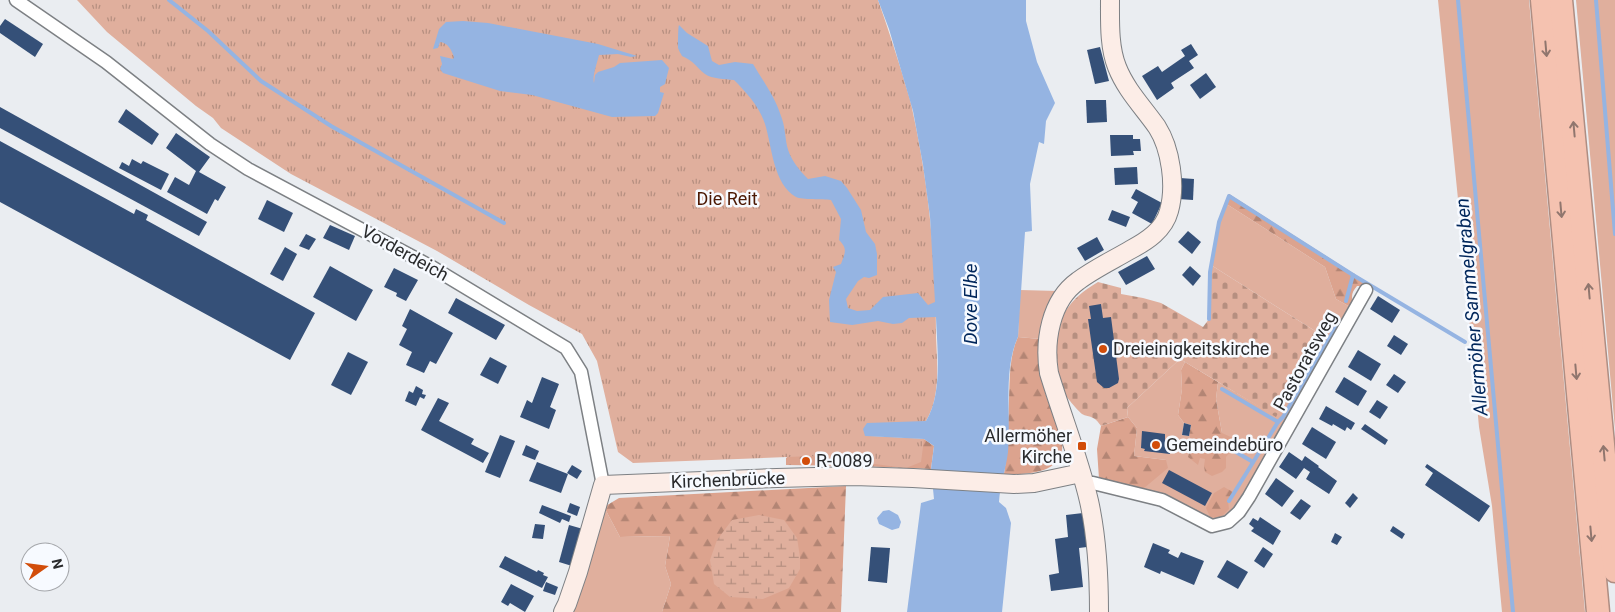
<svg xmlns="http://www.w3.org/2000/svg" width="1615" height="612" viewBox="0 0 1615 612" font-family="Roboto,sans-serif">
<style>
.grass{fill:#e0af9d}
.forest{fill:url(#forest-firs)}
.wetland{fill:url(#wetland-marsh)}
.cemetery{fill:url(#cemetery-stones)}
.park{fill:url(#park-tufts)}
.water{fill:#95b4e2}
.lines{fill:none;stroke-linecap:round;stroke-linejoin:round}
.stream{stroke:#95b4e2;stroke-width:4}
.building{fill:#355078}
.street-casing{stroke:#7d8084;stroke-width:15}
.secondary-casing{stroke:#7d8084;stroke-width:20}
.highway-casing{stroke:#ae8d82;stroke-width:25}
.street{stroke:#fff;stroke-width:12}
.secondary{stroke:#fcede7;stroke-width:18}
.highway{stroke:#f5c2b0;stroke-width:22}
.oneway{stroke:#90766e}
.poi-dot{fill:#d24d0a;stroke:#f7faff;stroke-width:2}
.labels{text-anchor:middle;stroke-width:5;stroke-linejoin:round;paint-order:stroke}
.park-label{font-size:18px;fill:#4c1904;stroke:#f7faff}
.street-label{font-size:18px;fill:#2a2b2d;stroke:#f7faff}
.poi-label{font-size:18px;fill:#2a2b2d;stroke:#f7faff;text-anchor:start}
.water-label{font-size:19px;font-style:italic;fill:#00265b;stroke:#f7faff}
</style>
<defs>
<pattern id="forest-firs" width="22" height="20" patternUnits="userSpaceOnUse" patternTransform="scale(1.25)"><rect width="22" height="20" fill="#dca38e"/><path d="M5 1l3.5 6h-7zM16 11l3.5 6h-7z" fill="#b38574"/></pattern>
<pattern id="wetland-marsh" width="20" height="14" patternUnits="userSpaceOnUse" patternTransform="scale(1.25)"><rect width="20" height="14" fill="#e0af9d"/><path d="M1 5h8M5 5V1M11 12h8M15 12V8" fill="none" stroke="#b68f80"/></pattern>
<pattern id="cemetery-stones" width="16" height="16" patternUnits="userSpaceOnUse" patternTransform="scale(1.25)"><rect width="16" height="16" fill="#e0af9d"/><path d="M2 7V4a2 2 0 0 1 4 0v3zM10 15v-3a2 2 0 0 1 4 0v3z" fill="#b68f80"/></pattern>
<pattern id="park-tufts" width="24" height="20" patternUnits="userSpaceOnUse" patternTransform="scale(1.25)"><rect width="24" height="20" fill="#e0af9d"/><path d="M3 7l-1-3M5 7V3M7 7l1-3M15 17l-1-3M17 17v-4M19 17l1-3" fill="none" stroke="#b68f80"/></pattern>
</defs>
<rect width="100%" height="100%" fill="#eaedf1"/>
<g class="grass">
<polygon points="1438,0 1529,0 1585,612 1502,612 1492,506 1479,427 1459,209"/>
<polygon points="1576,0 1615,0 1615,429"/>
<polygon points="1225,203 1325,267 1336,299 1352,308 1232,513 1222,520 1212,521 1143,489 1166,460 1134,456 1137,428 1128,417 1127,408 1180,359 1185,362 1181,370 1182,389 1178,415 1184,423 1182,435 1189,436 1200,458 1222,433 1216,399 1218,382 1276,416 1323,336 1211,265 1219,222"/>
<polygon points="1020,290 1058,291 1040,339 1018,337"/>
<polygon points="604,507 620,537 670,536 665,566 671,584 662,612 569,612"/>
</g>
<g class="forest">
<path d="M1229,194L1370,284L1366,290L1360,286H1357C1351,293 1351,297 1354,305L1352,308L1336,299L1325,267L1225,203Z"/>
<path d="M1018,337L1040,339C1039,357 1040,374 1045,392C1049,407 1059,423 1062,439C1067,474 1028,475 1004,474C1008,449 1008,424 1009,399C1010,379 1009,356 1018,337Z"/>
<polygon points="1185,362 1218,382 1216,399 1222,433 1233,438 1235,446 1226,457 1226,468 1222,472 1212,476 1205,472 1204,466 1205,459 1200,458 1198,465 1188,457 1192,443 1189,436 1191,425 1184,423 1178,415 1182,389 1181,370"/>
<polygon points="878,411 866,436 924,439 934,446 931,469 857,466 786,465 786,458 836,421"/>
<polygon points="1128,417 1137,428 1134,456 1166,460 1168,468 1143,489 1099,479 1097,449 1101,426"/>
<polygon points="846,486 841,612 662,612 671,584 665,566 670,536 620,537 604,507 619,498"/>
<polygon points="1224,487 1233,492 1228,501 1229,509 1220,518 1210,517 1206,508 1214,493"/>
</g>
<polygon class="wetland" points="759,515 784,520 797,538 800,557 800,569 789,588 763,599 730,597 714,584 710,560 717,540 732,520"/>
<path class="cemetery" d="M1211,265L1323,336L1276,417L1180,359L1127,408L1128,417L1101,426C1099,423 1096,419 1093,418C1090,416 1085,416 1082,414C1078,411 1065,395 1062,391C1058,381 1056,367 1056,357C1054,321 1067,300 1098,282L1121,288V294L1143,298L1161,303L1203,327L1209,319Z"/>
<path class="park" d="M77,0H878C887,25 895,51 903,76C906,88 911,100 913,113C929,186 936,261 936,336C937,364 941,396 926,421L866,436L924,439L921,462L906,468L812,456L633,463L618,452L597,361L582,334L529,305L437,251L291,174L221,128L213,118L196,106L107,32Z"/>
<g class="water">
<path d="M878,0H1026V21L1037,62L1055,103L1046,121L1044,144L1039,142L1030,184L1032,231L1025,232L1018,337C1003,369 1011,417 1008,452C1006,469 1000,485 999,502L1006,508L1011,523L1002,612H907L921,503L934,499L931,469L934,446L924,439L865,436L863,429L867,423L926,421C943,394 937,348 936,317L909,318L902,323L893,324L878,321L852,325L830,322L829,300L836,272L833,267L841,264C845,253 848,249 839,240L841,219L831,200C823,199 802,200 796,197C773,184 772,146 765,124C759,106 746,92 734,80C725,79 712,79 705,74C696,67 694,61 682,56C681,54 679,51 678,48C678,46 678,26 679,25L687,33L708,46L712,61L719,65L735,62L753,64C763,81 775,97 781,116C785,126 785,136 787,146C790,159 799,170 808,179L825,176L841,181L847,188L861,210L866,232L875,244L877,254V275L869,278L864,277L858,281L846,299L848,308L857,311L870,310L883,297L918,293L928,305L935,302L930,217L923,165L913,111L889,29Z"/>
<path d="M463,21L488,23L598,44L637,56L631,57L618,54L599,55C597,63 592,77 594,83L595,75L598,72L614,67L620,63L662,60L669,68L665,84L660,87V92L664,93L658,113L655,116L612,117L532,95L500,91L443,73L440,69L442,64L440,56L453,59L454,57C451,49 448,43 440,42L438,48L433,49L439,29L446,22Z"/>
<polygon points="889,510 898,515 901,522 899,528 892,530 879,524 877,518 883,511"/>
</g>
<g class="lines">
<g class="stream">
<polyline points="169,0 208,31 261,81 331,126 504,223"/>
<polyline points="1458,0 1513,612"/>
<polyline points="1596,0 1615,234"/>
<polyline points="1353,275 1465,342"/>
<polyline points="1209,319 1210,272 1219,222 1229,196 1353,275 1346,301"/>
<polyline points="1222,389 1278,422"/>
<polyline points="1219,442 1253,462"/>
<polyline points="1229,501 1278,422 1283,417 1337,325"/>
</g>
</g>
<g class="building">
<polygon points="5,19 43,44 35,57 0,33 0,26"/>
<polygon points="1191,44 1198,55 1189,61 1194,68 1171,83 1174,88 1157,100 1142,76 1158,66 1162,72 1185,56 1181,50"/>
<polygon points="1100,47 1109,81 1095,84 1087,50"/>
<polygon points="1206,73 1216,87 1200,99 1190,85"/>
<polygon points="1086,100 1106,100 1107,122 1087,123"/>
<polygon points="0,107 207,222 199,236 0,128"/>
<polygon points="126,109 159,134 152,145 118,122"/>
<polygon points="176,133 210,157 199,172 226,187 218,201 215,199 207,214 167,192 175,177 189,185 196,171 166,148"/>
<polygon points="1110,135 1133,135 1133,139 1140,139 1141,151 1133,151 1134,155 1111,156"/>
<polygon points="0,141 134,214 136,209 148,215 146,220 315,313 290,360 0,202"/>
<polygon points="132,159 141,164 143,161 169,174 161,190 119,168 122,162 129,166"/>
<polygon points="1137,167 1138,184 1115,185 1114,168"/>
<polygon points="1180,178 1194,179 1193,200 1178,199"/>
<polygon points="1136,189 1162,203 1152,224 1132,213 1138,202 1131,198"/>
<polygon points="267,200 293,213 284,232 258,219"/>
<polygon points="1112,210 1130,217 1126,227 1108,220"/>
<polygon points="330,225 355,236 349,250 323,238"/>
<polygon points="1188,231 1201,242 1192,254 1178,242"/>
<polygon points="306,234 316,239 309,250 299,246"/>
<polygon points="1097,237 1104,250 1085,261 1077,248"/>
<polygon points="285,247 297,254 283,281 270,274"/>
<polygon points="1147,256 1155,269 1126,285 1118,272"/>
<polygon points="330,266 373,290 356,321 313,297"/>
<polygon points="1190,266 1201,276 1193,286 1182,275"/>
<polygon points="394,268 418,280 406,301 396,296 397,293 384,287"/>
<polygon points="1378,296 1400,310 1392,323 1370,309"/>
<polygon points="456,298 505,325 496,340 448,313"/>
<polygon points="1101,304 1103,318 1111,317 1119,379 1118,383 1109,388 1104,388 1097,382 1088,319 1091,319 1089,306"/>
<polygon points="410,309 453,333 436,364 430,361 424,373 406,365 412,352 399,345 407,329 402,326"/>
<polygon points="1394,335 1408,344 1401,355 1387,346"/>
<polygon points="1358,350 1381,364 1371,381 1348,367"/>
<polygon points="348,352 368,362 351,395 331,385"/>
<polygon points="490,357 507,366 498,384 480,375"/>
<polygon points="1394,374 1406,382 1398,393 1386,385"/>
<polygon points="542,377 559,384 550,407 556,410 549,429 520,417 527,400 532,403"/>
<polygon points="1344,377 1367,391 1358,406 1335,392"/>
<polygon points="416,386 423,390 422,394 426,395 424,399 420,397 416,406 405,401 409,391 413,393"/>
<polygon points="438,398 449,403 439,421 474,439 471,444 489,453 483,463 421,430"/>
<polygon points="1377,400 1388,407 1380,419 1369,412"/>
<polygon points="1326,406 1355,423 1351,430 1347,427 1345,431 1333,424 1332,426 1319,419"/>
<polygon points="1184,423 1191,425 1189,436 1182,435"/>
<polygon points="1365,424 1388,440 1385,445 1361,429"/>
<polygon points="1312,427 1336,442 1326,459 1302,444"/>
<polygon points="1142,431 1165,434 1165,441 1172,441 1170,454 1144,451 1145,449 1141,448"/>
<polygon points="500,435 515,441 500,478 485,472"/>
<polygon points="526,445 539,451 535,460 522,455"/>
<polygon points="1289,452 1302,461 1305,456 1319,466 1318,467 1337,481 1329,494 1306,479 1310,472 1304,468 1296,479 1279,467"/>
<polygon points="537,462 568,474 561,493 529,481"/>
<polygon points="1427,464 1490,506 1479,522 1425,485 1433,473 1425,467"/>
<polygon points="572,465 582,471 577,479 567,473"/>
<polygon points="1169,470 1212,493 1205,506 1162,483"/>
<polygon points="1276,478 1294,491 1282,507 1265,494"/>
<polygon points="1353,493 1358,498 1350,508 1345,503"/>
<polygon points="1301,499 1311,506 1300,520 1290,513"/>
<polygon points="570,503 580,507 577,516 567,512"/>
<polygon points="542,505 571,516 569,522 562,519 560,523 539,513"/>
<polygon points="1083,513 1087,547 1079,548 1083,587 1051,591 1049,575 1059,573 1055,539 1068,537 1066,515"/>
<polygon points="1260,517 1281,531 1273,545 1251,531 1254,528 1249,524 1253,518 1258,521"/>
<polygon points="535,524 545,525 543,539 532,538"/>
<polygon points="569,525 583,529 572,566 559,562"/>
<polygon points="1393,526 1405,534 1402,539 1390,531"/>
<polygon points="1335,533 1342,537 1337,545 1331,542"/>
<polygon points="1153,543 1170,550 1168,553 1178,558 1181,552 1204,561 1194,585 1161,571 1160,574 1144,567"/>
<polygon points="871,547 890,548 887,583 868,581"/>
<polygon points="1263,547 1273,554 1264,568 1254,561"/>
<polygon points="505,556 537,572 538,570 544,573 543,575 548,577 542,588 499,567"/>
<polygon points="1227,560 1248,572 1238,589 1217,577"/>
<polygon points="546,582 558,587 555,595 543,591"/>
<polygon points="511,584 534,596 525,612 510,603 508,606 501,602"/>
</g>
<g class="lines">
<g class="street-casing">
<g id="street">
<polyline points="16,0 106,62 210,144 248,169 430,266 566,348 581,372 603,485"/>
<polyline points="1085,484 1093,483 1162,500 1212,526 1228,522 1239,512 1249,497 1366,290"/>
</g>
</g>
<g class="secondary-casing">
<g id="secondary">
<polyline points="563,612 567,604 578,572 603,485 777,478 854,476 913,478 1014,484 1034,483 1081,473"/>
<path d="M1099,612C1099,575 1097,537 1089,501C1079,458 1062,416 1049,373C1044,342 1050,301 1078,281C1094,269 1113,260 1130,250C1147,241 1164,230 1169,211C1176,186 1171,149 1157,127C1143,107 1126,90 1117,67C1109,47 1110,22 1110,0"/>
</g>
</g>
<g class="highway-casing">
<g id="highway">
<polyline points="1542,0 1598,612"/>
<polyline points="1561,0 1615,571"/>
</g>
</g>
<use href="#street" class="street"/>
<use href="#secondary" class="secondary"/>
<use href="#highway" class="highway"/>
</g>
<defs><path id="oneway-shaft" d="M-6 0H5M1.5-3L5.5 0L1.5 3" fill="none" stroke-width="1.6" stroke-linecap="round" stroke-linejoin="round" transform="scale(1.25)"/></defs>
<g class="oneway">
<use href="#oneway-shaft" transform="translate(1546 49) rotate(85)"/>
<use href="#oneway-shaft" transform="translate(1574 129) rotate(-95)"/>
<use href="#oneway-shaft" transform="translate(1561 210) rotate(85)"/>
<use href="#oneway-shaft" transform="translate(1589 291) rotate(-95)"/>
<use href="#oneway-shaft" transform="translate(1576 372) rotate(85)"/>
<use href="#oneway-shaft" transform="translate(1604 453) rotate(-95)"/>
<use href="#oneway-shaft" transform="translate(1591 534) rotate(85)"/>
</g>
<g class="poi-dot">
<circle cx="1103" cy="349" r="5"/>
<circle cx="1156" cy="445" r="5"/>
<rect x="1077" y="441" width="10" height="10" rx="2.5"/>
<circle cx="806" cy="461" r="5"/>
</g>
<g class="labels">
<g class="park-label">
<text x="727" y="205">Die Reit</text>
</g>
<g class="street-label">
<text transform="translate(405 253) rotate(29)" y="6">Vorderdeich</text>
<text transform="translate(1305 361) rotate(-61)" y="6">Pastoratsweg</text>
<text transform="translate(728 480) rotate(-2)" y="6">Kirchenbrücke</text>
</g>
<g class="poi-label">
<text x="1113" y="355">Dreieinigkeitskirche</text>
<text x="1072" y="442" text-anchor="end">Allermöher<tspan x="1072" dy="21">Kirche</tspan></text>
<text x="1166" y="451">Gemeindebüro</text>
<text x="816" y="467">R-0089</text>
</g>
<g class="water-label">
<text transform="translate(970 304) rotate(-90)" y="7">Dove Elbe</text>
<text transform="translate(1471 307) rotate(-95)" y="7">Allermöher Sammelgraben</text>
</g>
</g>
<g transform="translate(45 567) rotate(76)"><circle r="24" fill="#f7faff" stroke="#a5a7ab"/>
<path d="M0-4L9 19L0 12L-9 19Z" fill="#d24d0a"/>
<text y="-8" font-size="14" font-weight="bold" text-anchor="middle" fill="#2a2b2d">N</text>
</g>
</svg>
